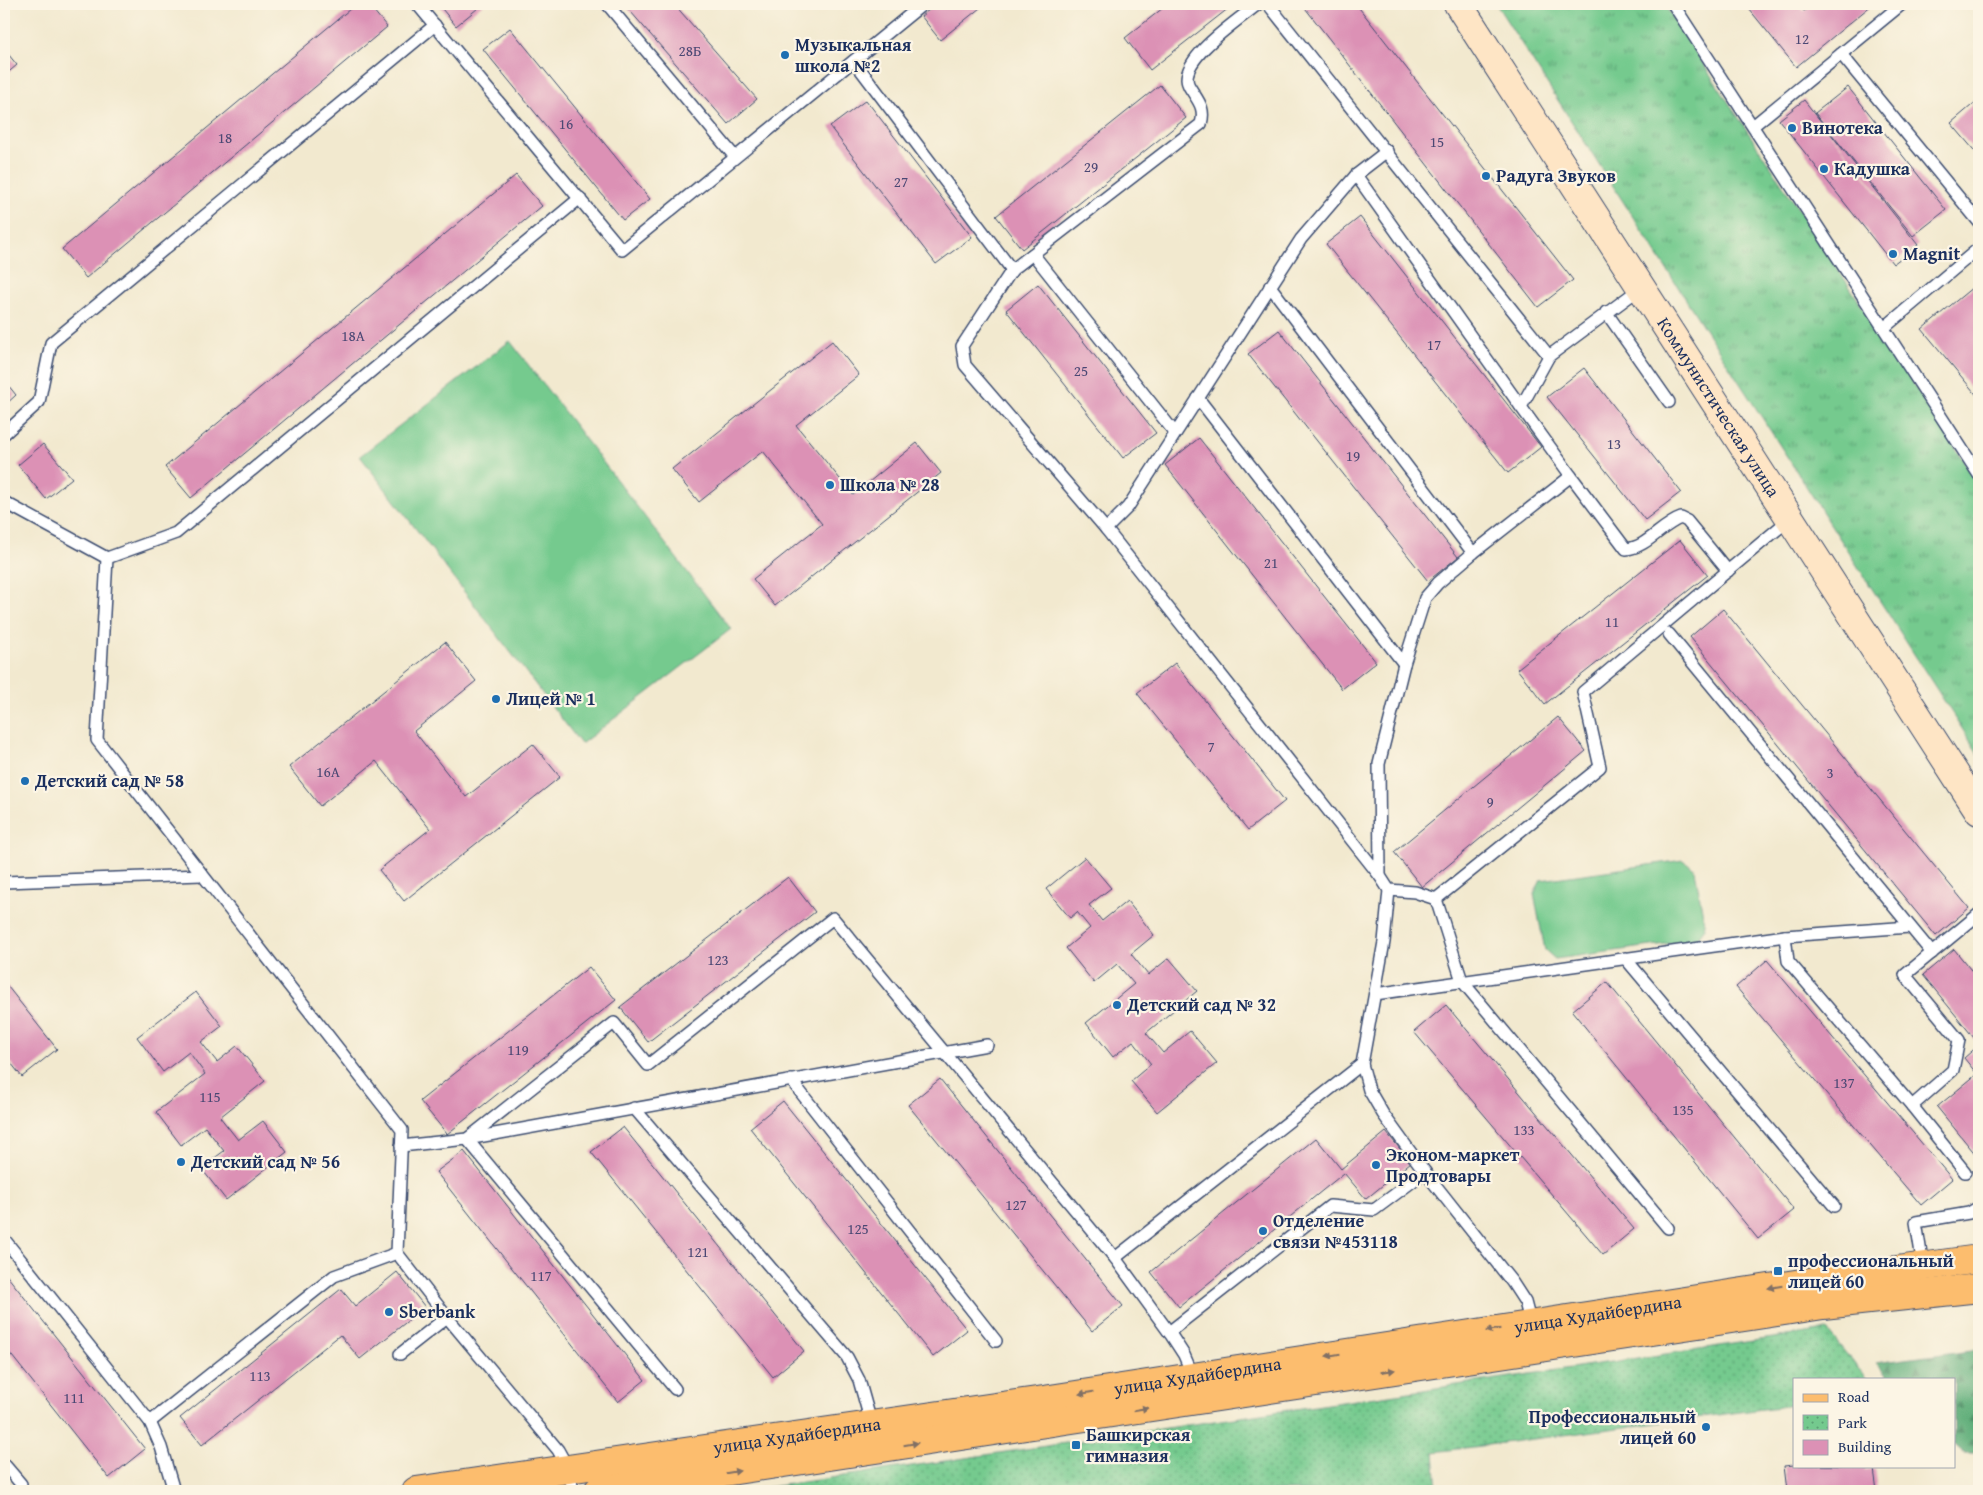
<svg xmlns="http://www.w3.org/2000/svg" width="1983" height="1495" viewBox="0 0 1983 1495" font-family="'Gentium Book Plus',serif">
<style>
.grass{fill:url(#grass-tufts);stroke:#487c76}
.forest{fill:url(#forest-firs);stroke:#3d6e6c}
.park{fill:url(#park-dots);stroke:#487c76}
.pitch{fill:#74ca8e;stroke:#487c76}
.building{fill:#dc91b5}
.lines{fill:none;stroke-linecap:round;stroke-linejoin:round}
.lane-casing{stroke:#3b4b6f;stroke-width:14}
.secondary-casing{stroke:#3b4b6f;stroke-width:30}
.primary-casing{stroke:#3b4b6f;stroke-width:30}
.lane{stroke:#fff;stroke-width:11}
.secondary{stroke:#fee5c5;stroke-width:28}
.primary{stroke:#fcbd6e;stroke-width:28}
.oneway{fill:#806f65}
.poi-dot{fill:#1f6fb2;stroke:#fcf5e5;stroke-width:2}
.labels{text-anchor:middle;stroke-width:4.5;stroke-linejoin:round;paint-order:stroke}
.number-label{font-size:15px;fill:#4b4874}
.poi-label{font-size:18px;font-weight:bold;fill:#1b2f5e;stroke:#fcf5e5;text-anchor:start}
.street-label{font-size:18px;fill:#1b2f5e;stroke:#fcf5e5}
</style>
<defs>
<pattern id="grass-tufts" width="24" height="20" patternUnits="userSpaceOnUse" patternTransform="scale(1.25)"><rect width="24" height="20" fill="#74ca8e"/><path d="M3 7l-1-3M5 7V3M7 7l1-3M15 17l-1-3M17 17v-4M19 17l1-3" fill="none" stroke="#5ea477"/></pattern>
<pattern id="forest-firs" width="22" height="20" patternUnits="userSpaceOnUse" patternTransform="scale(1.25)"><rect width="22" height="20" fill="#5fae79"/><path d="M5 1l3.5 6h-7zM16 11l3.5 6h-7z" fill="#4e8e66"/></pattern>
<pattern id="park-dots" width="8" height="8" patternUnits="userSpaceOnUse" patternTransform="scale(1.25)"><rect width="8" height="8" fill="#74ca8e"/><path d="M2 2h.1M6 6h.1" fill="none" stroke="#5ea477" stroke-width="1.8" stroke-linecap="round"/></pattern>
</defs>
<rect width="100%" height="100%" fill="#fcf5e5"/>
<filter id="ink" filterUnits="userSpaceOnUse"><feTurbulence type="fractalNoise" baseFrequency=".02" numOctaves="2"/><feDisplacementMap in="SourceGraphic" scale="10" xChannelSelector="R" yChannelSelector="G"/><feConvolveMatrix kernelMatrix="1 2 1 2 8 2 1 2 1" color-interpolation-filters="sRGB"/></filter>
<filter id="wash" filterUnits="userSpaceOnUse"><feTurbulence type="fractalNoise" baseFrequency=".0096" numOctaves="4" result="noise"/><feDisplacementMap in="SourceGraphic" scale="20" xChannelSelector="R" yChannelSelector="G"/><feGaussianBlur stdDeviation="1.12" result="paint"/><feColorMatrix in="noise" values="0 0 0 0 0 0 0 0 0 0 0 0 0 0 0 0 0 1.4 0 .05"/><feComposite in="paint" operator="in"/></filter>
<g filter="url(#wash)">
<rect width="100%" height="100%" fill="#f2e9cf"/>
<polygon class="grass" points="1496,4 1664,4 1979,484 1979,755"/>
<polygon class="forest" points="1979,1349 1979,1453 1965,1453 1954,1443 1954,1379 1891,1379 1876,1363"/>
<polygon class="park" points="1827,1330 1867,1379 1794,1379 1794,1405 1434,1452 1437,1491 743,1491"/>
<g class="pitch">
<polygon points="510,341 731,629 581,744 360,456"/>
<polygon points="1684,860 1695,870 1705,928 1696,940 1555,959 1545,950 1534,894 1541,880"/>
</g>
<g id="blocks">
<g class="building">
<polygon points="356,4 368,4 387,27 86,278 62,249"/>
<polygon points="438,4 483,4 456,26"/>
<polygon points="624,4 674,4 757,99 728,124"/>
<polygon points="937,4 985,4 940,40 921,16"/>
<polygon points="1168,4 1234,4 1150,70 1125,38"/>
<polygon points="1302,4 1356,4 1573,280 1538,307"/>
<polygon points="1745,4 1798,4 1804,11 1813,4 1873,4 1796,67"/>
<polygon points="510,28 650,199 623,220 483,49"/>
<polygon points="4,49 17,65 4,76"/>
<polygon points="1160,85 1186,118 1022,249 996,216"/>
<polygon points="1848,87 1946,210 1913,236 1815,113"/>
<polygon points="866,100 972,237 936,264 830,127"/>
<polygon points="1804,100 1918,245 1893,264 1779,120"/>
<polygon points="1978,100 1979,101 1979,156 1951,123"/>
<polygon points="516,175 542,206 191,498 165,467"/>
<polygon points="1360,217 1541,447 1508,473 1326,244"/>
<polygon points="1979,282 1978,336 1979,398 1922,329"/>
<polygon points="1038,284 1156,433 1123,458 1006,310"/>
<polygon points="1279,330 1458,557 1428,581 1248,354"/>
<polygon points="832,341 859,375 796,425 853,495 917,443 941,473 775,606 753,579 822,524 763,451 699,502 672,469"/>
<polygon points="1584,368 1681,492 1645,520 1547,397"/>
<polygon points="4,380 16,395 4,406"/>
<polygon points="1199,438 1376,662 1342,689 1165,465"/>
<polygon points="43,444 72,478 46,499 18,465"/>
<polygon points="1680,540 1708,575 1545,704 1517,669"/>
<polygon points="1723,609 1969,908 1936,936 1690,637"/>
<polygon points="445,642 476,681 414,731 466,797 533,744 560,777 404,901 379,870 430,829 376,761 320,806 289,767"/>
<polygon points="1175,663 1285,801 1248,830 1137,693"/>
<polygon points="1558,717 1586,751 1422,887 1394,852"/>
<polygon points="1085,857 1111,888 1089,905 1102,921 1127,901 1154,935 1131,954 1148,975 1169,958 1197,991 1146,1033 1163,1053 1190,1031 1217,1063 1157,1112 1131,1081 1151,1064 1133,1041 1113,1057 1086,1023 1134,984 1117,964 1094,983 1066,948 1090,928 1077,912 1070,918 1046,889"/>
<polygon points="788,877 815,912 648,1042 620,1007"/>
<polygon points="1954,949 1979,980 1979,1044 1923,975"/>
<polygon points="1767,960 1952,1179 1921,1205 1736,987"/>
<polygon points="589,967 616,1000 447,1134 420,1101"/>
<polygon points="4,982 57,1049 22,1077 4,1054"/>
<polygon points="1607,982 1794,1210 1758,1239 1572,1011"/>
<polygon points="196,992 222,1026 201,1042 217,1062 237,1046 265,1081 220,1117 238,1140 263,1121 287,1152 226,1200 201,1168 224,1151 205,1127 181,1145 156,1112 205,1074 189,1052 163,1072 137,1037"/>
<polygon points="1446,1005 1634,1229 1603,1255 1414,1032"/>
<polygon points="1979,1045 1979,1154 1977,1156 1937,1107 1977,1074 1964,1058"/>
<polygon points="940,1079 1123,1306 1092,1331 908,1105"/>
<polygon points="783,1101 967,1330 933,1357 750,1128"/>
<polygon points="623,1127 804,1351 773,1377 591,1152"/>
<polygon points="1386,1132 1411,1162 1366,1199 1344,1173 1179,1307 1151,1272 1316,1138 1341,1169"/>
<polygon points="464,1151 645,1380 618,1402 436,1172"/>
<polygon points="4,1272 145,1449 109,1478 4,1346"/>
<polygon points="397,1272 425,1307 360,1359 340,1335 202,1445 180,1418 341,1289 355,1306"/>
<polygon points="1794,1465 1864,1466 1865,1470 1874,1469 1877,1491 1787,1491 1784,1466"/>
</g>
</g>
</g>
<g filter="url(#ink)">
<use href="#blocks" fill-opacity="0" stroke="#3b4b6f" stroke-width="1"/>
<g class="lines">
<g class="lane-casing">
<g id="lane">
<polyline points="417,4 622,250 923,4"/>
<polyline points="607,4 735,157"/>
<path d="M1258,4C1241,18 1175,61 1189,86C1197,100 1206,107 1201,124L1012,270L962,346L965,365L1106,529L1380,876"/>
<polyline points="1268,4 1549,356"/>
<polyline points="1673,4 1979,475"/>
<polyline points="1841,54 1979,222"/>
<polyline points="854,61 1012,270"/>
<polyline points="1753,126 1902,4"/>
<polyline points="1356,175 1521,407"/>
<polyline points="1033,254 1175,433"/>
<polyline points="1270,286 1473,553"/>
<polyline points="1606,312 1669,402"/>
<polyline points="1884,328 1979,248"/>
<polyline points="1198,398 1404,664"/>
<polyline points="4,434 39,402 51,343 435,25"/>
<path d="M1571,476L1626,549C1648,547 1661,525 1681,518L1687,521L1728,571"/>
<polyline points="4,502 107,558 176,533 580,198"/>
<polyline points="1106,529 1128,507 1301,239 1356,175 1387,151"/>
<polyline points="107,558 97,740 402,1130 397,1253 447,1317 558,1450 569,1470 573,1491"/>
<polyline points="1669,634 1932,953"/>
<polyline points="4,882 202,875"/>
<polyline points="1389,890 1415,892 1436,899 1600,767 1583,692 1791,518"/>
<polyline points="1436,899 1462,981 1668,1228"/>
<polyline points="1785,936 1788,961 1912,1106"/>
<polyline points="1625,958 1834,1206"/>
<polyline points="1375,994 1785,936 1910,927"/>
<polyline points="791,1080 996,1341"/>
<polyline points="634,1108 847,1357 859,1380 872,1426"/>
<polyline points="401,1146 467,1139 614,1023 648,1065 833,918 1115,1258 1171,1335 1184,1355 1193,1376"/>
<polyline points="1965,1172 1912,1106 1953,1070 1959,1040 1905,975 1979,914"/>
<polyline points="4,1239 150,1422 161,1447 174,1491"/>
<polyline points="1115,1258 1362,1064"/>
<polyline points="1923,1266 1916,1222 1969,1213 1979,1207"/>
<polyline points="1531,1325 1525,1302 1512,1282 1425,1172 1383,1114 1369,1090 1362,1064 1384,942 1389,890 1380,876 1379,764 1404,664 1425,598 1438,583 1473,553 1571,476 1521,407 1549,356 1642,287"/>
<polyline points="1169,1332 1330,1206 1374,1210 1425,1172"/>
<polyline points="400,1354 447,1317"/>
<polyline points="675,1389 467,1139 987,1045"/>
<polyline points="150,1422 334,1276 397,1253"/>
<polyline points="4,1464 21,1484"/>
</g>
</g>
<g class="secondary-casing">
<g id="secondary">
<path id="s1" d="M1458,4L1979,811"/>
</g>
</g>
<g class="primary-casing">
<g id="primary">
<path id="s2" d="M416,1491L1037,1401L1821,1280L1979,1259"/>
<polyline points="598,1491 1823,1305 1979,1288"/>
</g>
</g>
<use href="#lane" class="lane"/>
<use href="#secondary" class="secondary"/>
<use href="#primary" class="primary"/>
</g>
<defs><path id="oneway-solid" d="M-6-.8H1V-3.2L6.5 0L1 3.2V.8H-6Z" transform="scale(1.25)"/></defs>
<g class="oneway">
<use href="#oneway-solid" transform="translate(1775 1287) rotate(171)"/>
<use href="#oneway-solid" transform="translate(1493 1330) rotate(171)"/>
<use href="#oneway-solid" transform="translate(1333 1355) rotate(171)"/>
<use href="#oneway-solid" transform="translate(1388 1371) rotate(-9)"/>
<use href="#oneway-solid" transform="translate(1086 1393) rotate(171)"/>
<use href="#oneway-solid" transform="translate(1141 1409) rotate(-9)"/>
<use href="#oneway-solid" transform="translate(911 1444) rotate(-9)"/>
<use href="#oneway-solid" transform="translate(733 1472) rotate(-9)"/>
</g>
</g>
<g class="poi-dot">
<circle cx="785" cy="55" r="5"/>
<circle cx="1792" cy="128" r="5"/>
<circle cx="1824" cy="169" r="5"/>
<circle cx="1486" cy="176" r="5"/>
<circle cx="1893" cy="254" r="5"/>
<circle cx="830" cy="485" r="5"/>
<circle cx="496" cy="699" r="5"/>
<circle cx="25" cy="781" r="5"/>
<circle cx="1117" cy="1005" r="5"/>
<circle cx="181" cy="1162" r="5"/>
<circle cx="1376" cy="1165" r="5"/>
<circle cx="1263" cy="1231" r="5"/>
<rect x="1773" y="1266" width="10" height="10" rx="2.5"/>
<circle cx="389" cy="1312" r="5"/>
<circle cx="1706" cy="1427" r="5"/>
<rect x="1071" y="1440" width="10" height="10" rx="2.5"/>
</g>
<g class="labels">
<g class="number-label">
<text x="1802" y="44">12</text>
<text x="690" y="56">28Б</text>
<text x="566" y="129">16</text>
<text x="225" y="143">18</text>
<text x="1437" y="147">15</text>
<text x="1091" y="172">29</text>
<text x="901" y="187">27</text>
<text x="353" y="341">18А</text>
<text x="1434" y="350">17</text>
<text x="1081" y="376">25</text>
<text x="1614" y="449">13</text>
<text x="1353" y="461">19</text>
<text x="1271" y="568">21</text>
<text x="1612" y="627">11</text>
<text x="1211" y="752">7</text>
<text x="328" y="777">16А</text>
<text x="1830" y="778">3</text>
<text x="1490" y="807">9</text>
<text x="718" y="965">123</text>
<text x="518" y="1055">119</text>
<text x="1844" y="1088">137</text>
<text x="210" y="1102">115</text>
<text x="1683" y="1115">135</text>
<text x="1524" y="1135">133</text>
<text x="1016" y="1210">127</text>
<text x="858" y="1234">125</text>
<text x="698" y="1257">121</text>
<text x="541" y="1281">117</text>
<text x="260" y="1381">113</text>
<text x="74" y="1403">111</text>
</g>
<g class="poi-label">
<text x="795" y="51">Музыкальная<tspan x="795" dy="21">школа №2</tspan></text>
<text x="1802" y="134">Винотека</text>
<text x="1834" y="175">Кадушка</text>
<text x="1496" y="182">Радуга Звуков</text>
<text x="1903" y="260">Magnit</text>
<text x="840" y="491">Школа № 28</text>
<text x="506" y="705">Лицей № 1</text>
<text x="35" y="787">Детский сад № 58</text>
<text x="1127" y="1011">Детский сад № 32</text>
<text x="1386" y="1161">Эконом-маркет<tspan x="1386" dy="21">Продтовары</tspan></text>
<text x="191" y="1168">Детский сад № 56</text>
<text x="1273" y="1227">Отделение<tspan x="1273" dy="21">связи №453118</tspan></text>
<text x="1788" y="1267">профессиональный<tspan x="1788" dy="21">лицей 60</tspan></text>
<text x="399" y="1318">Sberbank</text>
<text x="1696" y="1423" text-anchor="end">Профессиональный<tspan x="1696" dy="21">лицей 60</tspan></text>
<text x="1086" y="1441">Башкирская<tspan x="1086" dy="21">гимназия</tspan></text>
</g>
<g class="street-label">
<text dy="6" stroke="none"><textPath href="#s1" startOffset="480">Коммунистическая улица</textPath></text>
<text dy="6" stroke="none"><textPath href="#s2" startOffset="1195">улица Худайбердина</textPath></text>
<text dy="6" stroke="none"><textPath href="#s2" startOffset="790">улица Худайбердина</textPath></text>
<text dy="6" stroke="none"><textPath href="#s2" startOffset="385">улица Худайбердина</textPath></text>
</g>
</g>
<rect width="1983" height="1495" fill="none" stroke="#fcf5e5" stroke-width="20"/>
<rect x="1793" y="1378" width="162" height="90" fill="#fcf5e5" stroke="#a2a6af"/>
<rect x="1803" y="1394" width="25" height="8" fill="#fcbd6e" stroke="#a2a6af"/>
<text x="1838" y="1402" font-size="15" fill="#1b2f5e">Road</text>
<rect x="1803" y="1415" width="25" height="15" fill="url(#park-dots)" stroke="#a2a6af"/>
<text x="1838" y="1428" font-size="15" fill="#1b2f5e">Park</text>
<rect x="1803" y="1440" width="25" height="15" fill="#dc91b5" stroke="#a2a6af"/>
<text x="1838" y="1452" font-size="15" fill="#1b2f5e">Building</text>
</svg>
